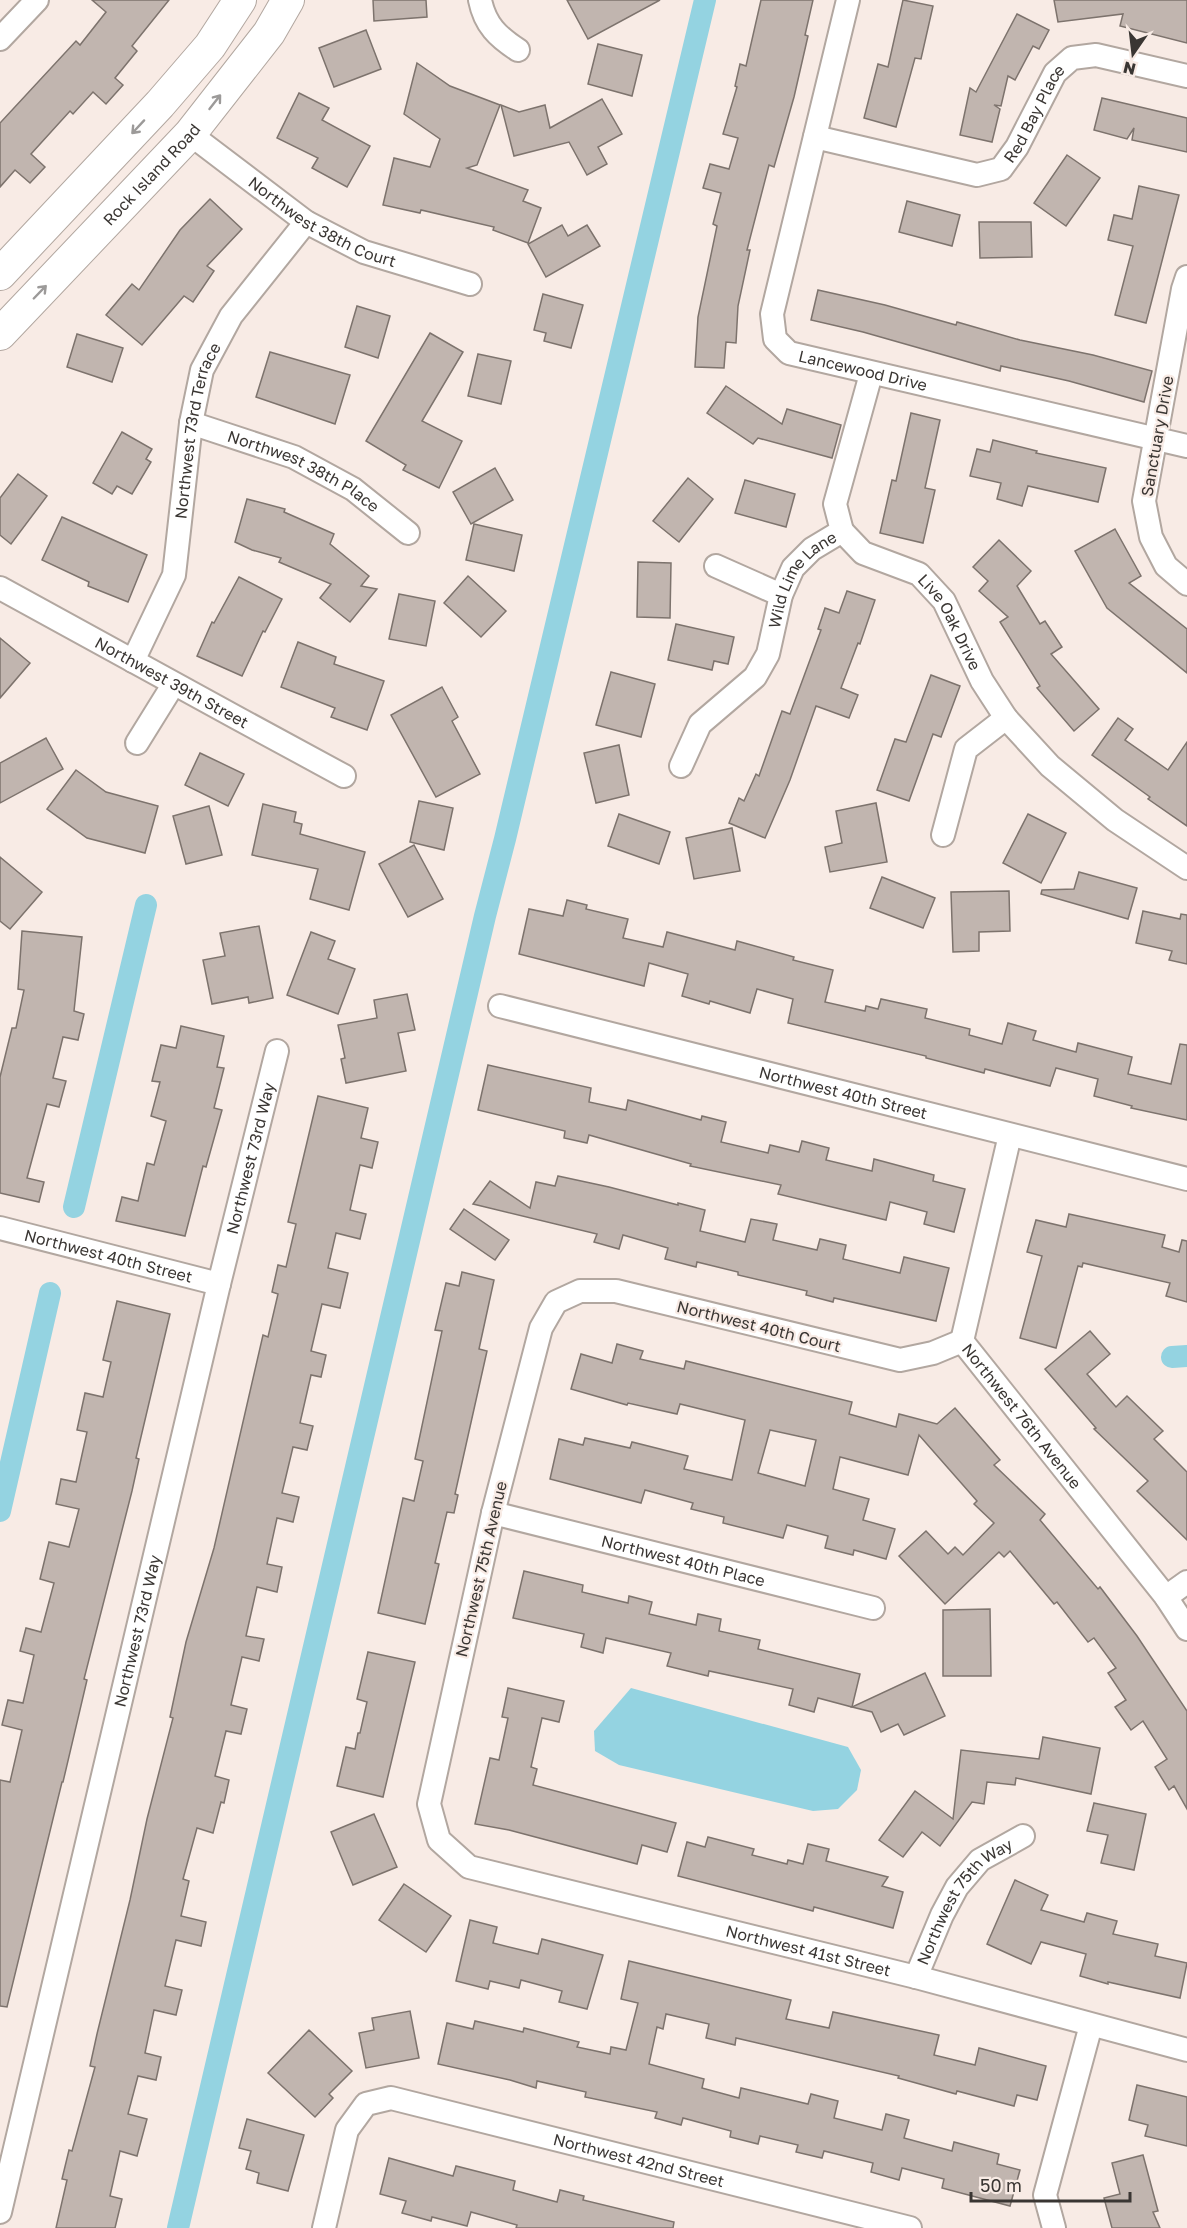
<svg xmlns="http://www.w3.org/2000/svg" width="1187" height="2228" viewBox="0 0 1187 2228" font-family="'Golos Text',sans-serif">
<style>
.water{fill:#94d3e1}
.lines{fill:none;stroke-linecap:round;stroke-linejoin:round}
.canal{stroke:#94d3e1;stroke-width:22}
.building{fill:#c1b5af;stroke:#7d736d;stroke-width:1.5;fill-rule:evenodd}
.minor-casing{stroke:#b2a7a0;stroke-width:26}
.secondary-casing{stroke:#b2a7a0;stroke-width:34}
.minor{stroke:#fff;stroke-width:22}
.secondary{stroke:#fff;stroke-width:32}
.oneway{stroke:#9c9a99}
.labels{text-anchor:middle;stroke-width:4.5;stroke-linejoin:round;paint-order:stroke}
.street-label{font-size:16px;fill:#3a3633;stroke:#f8ebe5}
</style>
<rect width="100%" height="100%" fill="#f8ebe5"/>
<polygon class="water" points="631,1688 848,1747 861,1770 857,1790 838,1809 813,1811 619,1765 595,1751 594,1731"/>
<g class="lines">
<g class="canal">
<polyline points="74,1207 146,905"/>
<polyline points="1172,1357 1187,1356"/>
<polyline points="0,1511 50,1293"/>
<polyline points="178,2228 485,916 505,839 705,0"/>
</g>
</g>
<g class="building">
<polygon points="92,0 169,0 132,46 137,51 115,78 123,85 106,104 93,92 73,114 70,111 31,154 45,167 30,183 15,170 0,187 0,123 76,41 80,45 106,12"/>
<polygon points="373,0 426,0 427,17 374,21"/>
<polygon points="567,0 660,0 588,39"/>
<polygon points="761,0 813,0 805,35 808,36 794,97 774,167 769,165 747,250 750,250 738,306 736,343 726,342 724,368 695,367 698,317 717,226 713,224 721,193 703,188 710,164 729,169 738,138 723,134 737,87 735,86 740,64 746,66"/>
<polygon points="903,0 933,6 921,59 915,58 896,127 864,118 878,64 888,67"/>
<polygon points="1054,0 1187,0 1187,43 1120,26 1123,14 1058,22"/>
<polygon points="1017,14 1049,30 1039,49 1033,46 1015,80 1008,76 1001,106 994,105 1000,109 992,142 960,135 970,88 976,92"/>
<polygon points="366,30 381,69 334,87 319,48"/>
<polygon points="598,44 642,55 632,96 588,84"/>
<polygon points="417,63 450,86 500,105 477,165 467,168 528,190 523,201 541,208 528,243 493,230 494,227 421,210 420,213 383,205 394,158 430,167 440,139 404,114"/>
<polygon points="299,93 329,108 322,120 370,146 347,187 312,168 318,158 277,138"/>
<polygon points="1102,98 1187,118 1187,152 1132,140 1134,128 1127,139 1094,130"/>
<polygon points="602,99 622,134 598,147 607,164 587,175 569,142 514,156 501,105 519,112 545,105 550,128"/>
<polygon points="1067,155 1100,178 1066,226 1034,203"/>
<polygon points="1139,186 1179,195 1146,323 1115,315 1133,246 1108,240 1114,215 1132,219"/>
<polygon points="210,199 242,229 207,266 214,271 193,302 184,296 142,345 106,315 132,284 139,290 180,230"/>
<polygon points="907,201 960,215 952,246 899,232"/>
<polygon points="979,222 1031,222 1032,257 980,258"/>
<polygon points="562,225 568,236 587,225 600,246 546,277 528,244"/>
<polygon points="818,290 885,305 956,325 957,322 1020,340 1093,355 1152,371 1144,402 1069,381 1001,366 1000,371 863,332 811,320"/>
<polygon points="543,294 583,305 571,348 544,341 546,333 534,330"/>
<polygon points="357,306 390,316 378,358 345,347"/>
<polygon points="430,333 463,352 422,421 462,441 439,488 403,470 406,465 366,441"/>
<polygon points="77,334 123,348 112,382 67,367"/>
<polygon points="270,352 350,375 335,424 256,397"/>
<polygon points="478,354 511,361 501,404 468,396"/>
<polygon points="726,386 782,424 787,409 841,425 832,458 758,438 753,444 707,413"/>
<polygon points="911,413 940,420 925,488 935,490 923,543 880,533 892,480 896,481"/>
<polygon points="122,432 152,449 146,459 151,462 132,494 117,486 112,494 93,483"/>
<polygon points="993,440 1037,451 1036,453 1106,468 1098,502 1028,486 1022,506 997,499 1001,483 970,476 977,449 990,452"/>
<polygon points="495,468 513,500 471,524 453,492"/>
<polygon points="18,474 47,496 11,544 0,535 0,498"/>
<polygon points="688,478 713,499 679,542 653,521"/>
<polygon points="745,480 795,494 786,527 735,513"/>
<polygon points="247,499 285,509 284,512 334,534 330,544 369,576 361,586 377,589 350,622 320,598 331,584 279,562 281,558 252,550 235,542"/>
<polygon points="62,517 147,555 128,602 88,586 89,582 42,560"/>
<polygon points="474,524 522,535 514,571 466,560"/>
<polygon points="1115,529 1141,576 1129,583 1187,629 1187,673 1107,608 1075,551"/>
<polygon points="999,540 1031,571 1017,586 1040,624 1045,621 1062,647 1051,654 1099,709 1074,731 1037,688 1040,686 1000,622 1008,617 979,591 988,581 973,567"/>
<polygon points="638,562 671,563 670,618 637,617"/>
<polygon points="468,576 506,611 481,637 444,603"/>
<polygon points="239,577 282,599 265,632 263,631 242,676 197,656 212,622 214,623"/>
<polygon points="847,591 875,600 860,644 858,643 841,688 858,695 849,718 816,706 790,780 765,838 729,823 739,798 744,801 756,774 759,776 782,711 790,714 821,630 818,629 825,608 839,613"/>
<polygon points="399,594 435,601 426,646 389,639"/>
<polygon points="676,624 734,637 728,664 714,661 712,670 668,660"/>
<polygon points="0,638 30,663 0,698"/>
<polygon points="298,642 336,657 334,664 384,681 367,730 331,717 335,708 281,687"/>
<polygon points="611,672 655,684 641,737 596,725"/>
<polygon points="931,675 960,686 941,737 933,734 909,801 877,790 895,739 906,742"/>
<polygon points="442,687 458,717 452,721 480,774 436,797 391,715"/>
<polygon points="1118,718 1133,729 1125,740 1168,770 1187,742 1187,826 1148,799 1150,797 1092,755"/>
<polygon points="46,738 63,769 0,803 0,763"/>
<polygon points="619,745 629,795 596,803 584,753"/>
<polygon points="200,753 244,774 228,806 185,785"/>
<polygon points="76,770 106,792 158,806 145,853 87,838 47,809"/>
<polygon points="419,801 453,808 444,850 410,842"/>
<polygon points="876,803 887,862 830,872 825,847 842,843 836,811"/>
<polygon points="263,804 296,812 294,822 302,824 300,834 365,852 349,910 310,899 318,869 252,855"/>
<polygon points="209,806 222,855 186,864 173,816"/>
<polygon points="619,814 670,832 659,864 608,846"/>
<polygon points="1028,814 1066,833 1041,883 1003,863"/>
<polygon points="732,828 740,871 694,879 686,838"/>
<polygon points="414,845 443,899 408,917 379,864"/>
<polygon points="0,857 42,892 10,929 0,921"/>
<polygon points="1079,872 1137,888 1128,919 1041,894 1042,890 1074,889"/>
<polygon points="882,877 935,898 923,928 870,908"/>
<polygon points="1009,891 1010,931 979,932 979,951 953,952 951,892"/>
<polygon points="567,900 587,905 586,909 628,919 623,938 663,947 667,932 735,950 737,941 794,957 793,960 833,970 825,1002 865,1011 866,1006 878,1009 881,999 927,1009 925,1018 970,1029 969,1035 1002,1044 1008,1023 1036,1031 1033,1040 1076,1052 1078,1043 1132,1057 1128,1074 1171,1084 1180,1044 1187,1045 1187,1120 1131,1108 1132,1106 1094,1096 1098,1079 1056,1068 1050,1086 985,1069 984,1073 926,1058 926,1056 788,1023 793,999 757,989 750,1013 710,1001 709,1004 682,996 688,974 649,963 644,986 519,954 529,909 563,916"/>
<polygon points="1143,911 1180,919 1181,914 1187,915 1187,964 1169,960 1172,951 1136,943"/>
<polygon points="259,926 273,998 249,1003 248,997 212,1004 203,960 225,956 220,933"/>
<polygon points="22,931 82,937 74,1011 84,1014 78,1040 63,1037 53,1078 66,1081 59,1107 47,1104 27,1178 44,1182 39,1202 0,1193 0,1077 12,1028 16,1028 24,990 18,989"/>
<polygon points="311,932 335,941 328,959 355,969 338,1014 287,995"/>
<polygon points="407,994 415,1030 398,1033 406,1071 346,1083 341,1059 345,1058 338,1025 377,1018 374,1000"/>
<polygon points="181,1026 224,1036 217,1067 224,1068 214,1108 222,1110 206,1167 203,1166 185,1236 116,1221 122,1197 138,1201 147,1163 154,1165 166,1121 151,1116 160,1082 152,1081 161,1045 176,1048"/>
<polygon points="488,1065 591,1088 589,1102 626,1110 628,1100 701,1120 702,1116 726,1122 721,1142 768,1153 770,1145 799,1152 802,1141 829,1148 826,1160 872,1171 874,1159 934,1175 933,1181 965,1189 954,1232 924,1224 927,1212 890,1202 886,1220 778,1194 781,1185 690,1166 691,1164 589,1135 587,1143 564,1138 565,1131 478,1110"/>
<polygon points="318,1096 368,1108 361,1138 378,1142 372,1168 360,1165 350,1210 366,1214 360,1239 336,1233 328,1268 348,1273 340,1308 322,1304 311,1351 326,1355 321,1377 311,1375 300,1423 313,1426 307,1450 293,1447 282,1493 299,1497 293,1522 277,1518 267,1564 282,1567 277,1592 257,1587 246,1636 264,1639 259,1661 242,1657 231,1705 247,1709 241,1734 226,1731 215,1776 229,1780 224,1803 221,1802 213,1833 197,1828 183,1879 189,1881 181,1916 206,1922 201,1946 176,1940 165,1986 182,1990 176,2015 154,2010 145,2053 161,2057 156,2080 138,2076 128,2114 147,2119 137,2156 120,2151 110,2196 122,2199 115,2228 56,2228 67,2180 62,2179 69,2150 72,2151 95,2067 90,2066 97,2034 130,1900 147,1819 173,1718 170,1717 186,1642 214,1548 263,1335 268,1337 278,1294 272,1292 278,1265 286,1267 296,1224 288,1222"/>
<polygon points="558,1176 609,1187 678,1205 678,1203 705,1210 700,1231 745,1242 751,1219 777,1224 773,1240 817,1250 820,1239 846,1245 843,1259 900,1273 904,1257 949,1268 936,1321 834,1298 833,1302 806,1295 807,1291 738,1275 738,1272 697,1262 696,1267 665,1259 668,1248 623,1235 619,1249 594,1242 597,1234 473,1204 490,1181 530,1208 536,1182 555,1186"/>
<polygon points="464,1209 509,1240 495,1260 450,1229"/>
<polygon points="1069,1214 1165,1235 1162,1247 1179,1252 1182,1240 1187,1241 1187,1302 1166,1296 1170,1283 1083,1263 1082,1267 1078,1266 1056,1348 1020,1338 1042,1256 1027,1252 1036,1220 1066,1227"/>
<polygon points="462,1272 494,1280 479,1349 487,1351 455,1494 458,1495 454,1513 447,1512 435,1563 439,1564 425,1624 378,1613 403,1498 414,1501 423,1461 415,1459 442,1331 435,1330 446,1283 459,1286"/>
<polygon points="117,1301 170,1314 136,1458 139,1459 132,1491 84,1679 87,1680 63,1782 62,1782 7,2007 0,2006 0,1780 10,1782 22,1730 2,1725 8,1700 23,1703 34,1655 20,1651 26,1628 41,1632 54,1583 40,1579 49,1542 69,1547 79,1509 56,1504 61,1479 76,1482 87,1432 77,1430 85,1393 103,1397 111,1362 103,1360"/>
<polygon points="1090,1331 1110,1354 1087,1374 1116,1407 1127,1396 1163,1431 1154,1439 1187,1472 1187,1540 1137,1491 1148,1481 1094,1429 1096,1428 1045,1369"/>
<path d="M617,1344L643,1351L640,1359L684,1369L686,1361L852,1402L849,1414L896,1427L899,1414L937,1424L955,1408L1000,1460L994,1465L1045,1514L1040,1520L1098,1589L1100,1587L1137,1636L1187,1711V1809L1174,1786L1169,1790L1155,1767L1167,1759L1143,1721L1131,1730L1115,1707L1126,1700L1108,1673L1116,1668L1094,1638L1088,1642L1057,1602L1054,1604L1010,1551L1004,1557L999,1552L945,1604L899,1556L926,1531L948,1554L955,1547L963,1555L994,1523L974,1504L977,1501L919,1435L908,1475L840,1457L833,1489L869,1499L863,1520L895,1529L886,1559L854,1550L853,1555L825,1548L828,1536L787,1525L783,1538L723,1523L724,1517L691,1509L693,1503L645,1490L641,1503L550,1479L559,1439L583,1445L585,1438L630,1448L632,1442L688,1456L684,1469L732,1480L745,1420L680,1404L677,1414L628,1403L627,1405L571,1389L581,1354L612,1363ZM770,1430L816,1440L805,1486L758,1473Z"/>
<polygon points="524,1571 583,1585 582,1592 628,1603 629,1596 652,1602 649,1614 696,1625 698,1614 721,1619 719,1631 760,1640 758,1649 860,1674 852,1707 818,1698 814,1712 789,1705 793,1689 709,1671 708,1676 667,1666 671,1653 606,1638 603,1653 581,1647 584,1634 513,1618"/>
<polygon points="990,1609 991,1676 943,1676 943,1610"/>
<polygon points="368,1652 415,1662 383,1797 337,1786 346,1747 355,1749 358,1733 360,1733 367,1702 357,1699"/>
<polygon points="925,1673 945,1716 904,1735 898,1724 881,1732 872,1712 852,1707"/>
<polygon points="508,1688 564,1701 559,1722 542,1718 531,1767 537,1769 533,1785 676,1823 667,1852 642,1845 637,1864 509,1830 475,1824 490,1758 499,1760 508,1718 502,1717"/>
<polygon points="1043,1737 1100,1748 1091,1794 1016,1778 1015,1785 987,1782 984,1804 972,1802 940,1846 922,1832 903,1857 879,1840 915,1791 953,1819 961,1750 1039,1759"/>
<polygon points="1094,1803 1146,1814 1134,1870 1101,1863 1108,1835 1087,1831"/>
<polygon points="374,1814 397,1867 353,1885 331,1832"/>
<polygon points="708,1837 754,1849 752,1855 787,1864 788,1860 803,1864 808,1844 829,1849 826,1861 888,1877 882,1886 903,1892 893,1928 814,1907 813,1911 678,1876 687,1842 705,1847"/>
<polygon points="1015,1880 1048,1895 1041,1910 1084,1922 1087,1913 1117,1921 1113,1934 1158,1944 1155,1956 1187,1963 1180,1998 1108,1982 1108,1984 1080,1976 1086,1954 1041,1942 1031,1964 987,1944"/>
<polygon points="404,1884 451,1916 426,1952 379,1920"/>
<polygon points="470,1920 497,1927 493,1943 538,1954 542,1939 603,1955 587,2009 559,2002 562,1991 521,1980 519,1988 490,1981 488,1989 456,1981"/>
<polygon points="629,1961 791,2000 786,2019 829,2028 833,2012 939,2035 934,2055 975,2065 979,2048 1046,2066 1037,2100 1017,2095 1014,2106 957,2091 956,2094 898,2078 899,2076 736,2038 735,2045 706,2038 709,2024 666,2014 663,2029 657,2027 649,2064 704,2079 702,2088 739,2098 741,2088 808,2104 811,2094 838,2101 834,2118 882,2130 886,2114 909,2120 904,2138 952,2151 954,2142 999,2154 997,2164 1020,2170 1010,2206 942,2188 944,2179 902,2168 899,2180 871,2172 873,2163 824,2151 822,2158 796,2152 798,2145 760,2136 758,2144 730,2137 731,2131 683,2118 681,2125 655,2118 657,2112 585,2097 586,2092 537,2081 536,2088 510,2080 438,2064 447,2023 473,2029 475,2021 523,2032 524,2028 579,2042 577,2047 610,2054 611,2047 626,2050 638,2003 621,1999"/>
<polygon points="410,2011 419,2058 366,2068 359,2033 374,2030 372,2018"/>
<polygon points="309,2030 352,2071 329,2094 333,2098 315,2117 268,2073"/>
<polygon points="1137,2085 1187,2097 1187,2146 1145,2136 1148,2125 1129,2120"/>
<polygon points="247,2119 304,2135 288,2191 257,2183 259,2173 246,2169 251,2151 239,2148"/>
<polygon points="1143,2155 1158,2211 1153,2212 1160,2228 1112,2228 1104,2198 1120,2194 1112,2163"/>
<polygon points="389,2158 453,2176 456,2166 515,2181 513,2190 557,2202 560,2190 584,2196 583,2200 674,2222 673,2228 516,2228 517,2225 471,2212 467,2226 432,2217 431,2221 402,2213 406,2201 380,2194"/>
</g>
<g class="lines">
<g class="minor-casing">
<g id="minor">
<path d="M480,0C485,25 498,37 518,50"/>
<path id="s1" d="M848,0L772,314L775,339L789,353L1187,446"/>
<polyline points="0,39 37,0"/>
<path id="s2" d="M190,134L306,222L364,252L470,284"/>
<path id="s3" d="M815,137L977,175L1001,169L1017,147L1055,73L1072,58L1096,55L1187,76"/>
<polyline points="1187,277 1183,289 1144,501 1151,537 1166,566 1187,584"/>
<path id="s4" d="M191,423L294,457L353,489L408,533"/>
<path id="s5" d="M842,531L863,553L919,574L944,601L982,681L1006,718L1050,766L1115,820L1187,868"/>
<polyline points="716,566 781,595"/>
<path id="s6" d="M0,588C115,651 229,714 344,776"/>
<path id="s7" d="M133,661L174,575L191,423L202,370L231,316L306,222"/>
<polyline points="137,743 173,685"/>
<path id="s8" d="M681,766L700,724L755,677L768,654L781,595L793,568L812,549L842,531L835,504L871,374"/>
<polyline points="943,835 966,749 1006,718"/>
<path id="s9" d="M500,1006L1187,1179"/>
<path id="s10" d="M0,1228L219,1284"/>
<path id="s11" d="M962,1341L933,1353L900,1360L616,1291H580L556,1302L541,1328L493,1513L429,1804L439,1840L469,1867L916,1977L1187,2050"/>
<path id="s12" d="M962,1341L1166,1597L1187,1629"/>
<polyline points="962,1341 1010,1135"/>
<path id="s13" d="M493,1513L873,1608"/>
<polyline points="1166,1597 1187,1582"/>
<path id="s14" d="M916,1977L942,1915L957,1887L980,1860L1023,1836"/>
<path id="s15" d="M0,2212L219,1284L277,1051"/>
<path id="s16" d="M324,2228L347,2130L366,2104L391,2098L910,2228"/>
<polyline points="1054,2228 1045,2195 1091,2025"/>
</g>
</g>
<g class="secondary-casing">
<g id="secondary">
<polyline points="0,274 160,104 210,46 240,0"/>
<path id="s17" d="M0,334L190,134L269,33L288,0"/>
</g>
</g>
<use href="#minor" class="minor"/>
<use href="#secondary" class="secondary"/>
</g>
<defs><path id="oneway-shaft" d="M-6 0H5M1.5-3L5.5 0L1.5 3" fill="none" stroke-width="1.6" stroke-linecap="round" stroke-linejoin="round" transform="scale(1.5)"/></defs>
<g class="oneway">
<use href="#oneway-shaft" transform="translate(215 102) rotate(-52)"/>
<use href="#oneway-shaft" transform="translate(138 127) rotate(133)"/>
<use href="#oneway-shaft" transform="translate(40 292) rotate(-46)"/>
</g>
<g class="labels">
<g class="street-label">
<text dy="6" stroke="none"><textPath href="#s3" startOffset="256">Red Bay Place</textPath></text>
<text dy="6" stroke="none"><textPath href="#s17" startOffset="220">Rock Island Road</textPath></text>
<text dy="6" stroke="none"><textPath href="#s2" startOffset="160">Northwest 38th Court</textPath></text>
<text dy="6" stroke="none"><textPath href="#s1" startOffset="444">Lancewood Drive</textPath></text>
<text dy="6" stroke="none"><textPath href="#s7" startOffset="242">Northwest 73rd Terrace</textPath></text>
<text transform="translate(1157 436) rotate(-80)" y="6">Sanctuary Drive</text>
<text dy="6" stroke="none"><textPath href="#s4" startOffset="123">Northwest 38th Place</textPath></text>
<text dy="6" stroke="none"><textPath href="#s8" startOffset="230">Wild Lime Lane</textPath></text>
<text dy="6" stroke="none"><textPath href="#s5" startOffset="148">Live Oak Drive</textPath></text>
<text dy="6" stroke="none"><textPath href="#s6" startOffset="196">Northwest 39th Street</textPath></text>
<text dy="6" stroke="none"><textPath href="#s9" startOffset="354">Northwest 40th Street</textPath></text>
<text dy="6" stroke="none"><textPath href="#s15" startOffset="1083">Northwest 73rd Way</textPath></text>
<text dy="6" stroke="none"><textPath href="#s10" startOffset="112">Northwest 40th Street</textPath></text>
<text transform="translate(759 1326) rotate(14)" y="6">Northwest 40th Court</text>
<text dy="6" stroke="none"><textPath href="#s12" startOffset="96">Northwest 76th Avenue</textPath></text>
<text dy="6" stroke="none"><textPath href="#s13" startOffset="196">Northwest 40th Place</textPath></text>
<text transform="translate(481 1569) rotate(-77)" y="6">Northwest 75th Avenue</text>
<text dy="6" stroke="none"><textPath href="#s15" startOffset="597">Northwest 73rd Way</textPath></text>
<text dy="6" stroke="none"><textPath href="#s14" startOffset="92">Northwest 75th Way</textPath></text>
<text dy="6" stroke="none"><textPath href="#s11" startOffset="1366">Northwest 41st Street</textPath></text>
<text dy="6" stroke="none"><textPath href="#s16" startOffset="414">Northwest 42nd Street</textPath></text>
</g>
</g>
<g transform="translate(1133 54) rotate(194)" stroke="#f8ebe5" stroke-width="4.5" paint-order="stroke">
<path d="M0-4.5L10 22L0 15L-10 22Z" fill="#3a3633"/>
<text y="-9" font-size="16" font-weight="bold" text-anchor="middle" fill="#3a3633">N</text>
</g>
<path d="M971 2192v9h159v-9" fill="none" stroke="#3a3633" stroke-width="3"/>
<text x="980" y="2192" font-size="18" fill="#3a3633" stroke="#f8ebe5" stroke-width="4.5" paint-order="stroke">50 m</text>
</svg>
